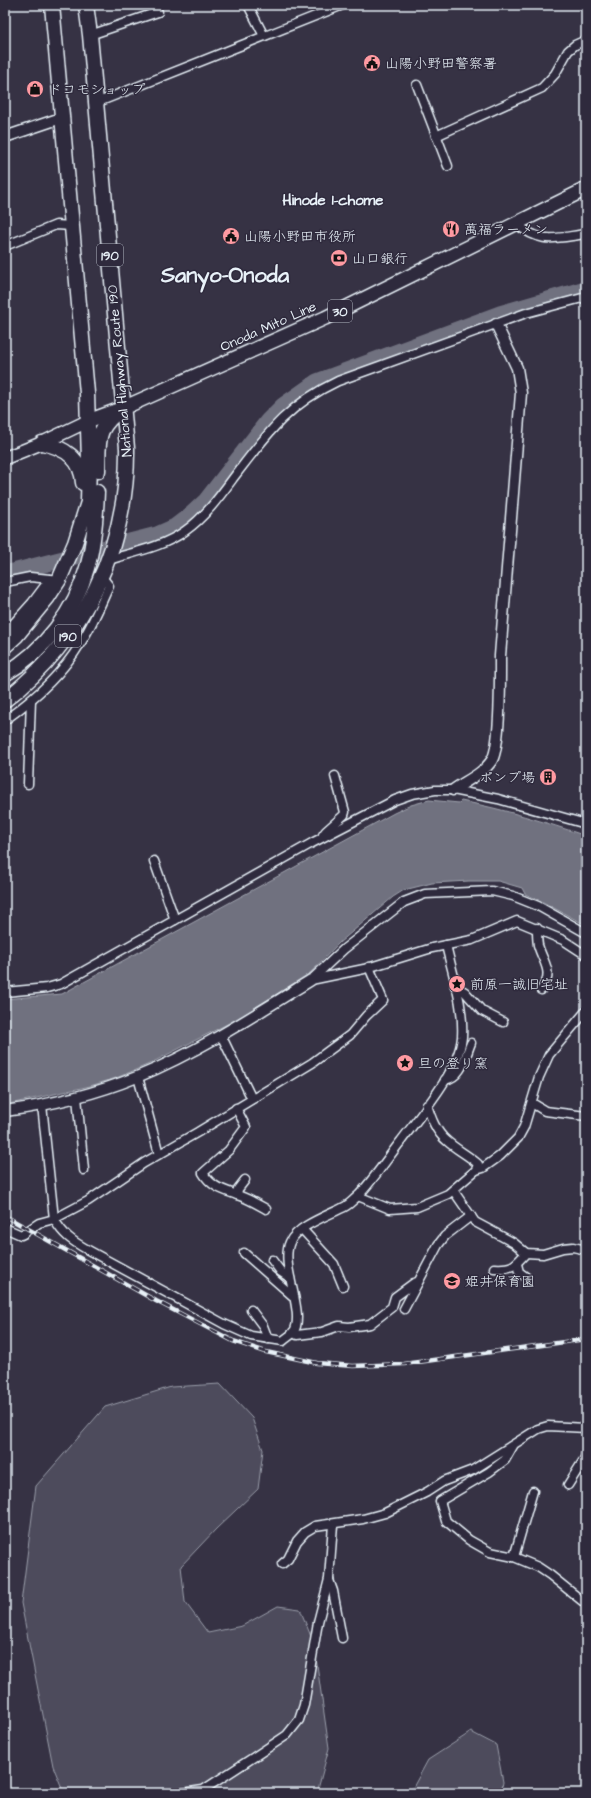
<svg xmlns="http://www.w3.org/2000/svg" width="591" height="1798" viewBox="0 0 591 1798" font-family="'Architects Daughter','Klee One',sans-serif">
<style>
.green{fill:#4d4b5c;stroke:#9a9eaa}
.water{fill:#70717f;stroke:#a0a4af}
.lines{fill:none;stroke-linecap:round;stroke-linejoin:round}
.river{stroke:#70717f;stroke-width:17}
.minor-casing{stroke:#e8f1f8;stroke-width:11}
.tertiary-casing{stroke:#e8f1f8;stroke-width:13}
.secondary-casing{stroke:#e8f1f8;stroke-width:15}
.primary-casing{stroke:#e8f1f8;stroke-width:16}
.trunk-casing{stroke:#e8f1f8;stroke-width:17}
.minor{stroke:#2f2a3d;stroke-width:8}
.tertiary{stroke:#2f2a3d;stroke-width:10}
.secondary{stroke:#2f2a3d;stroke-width:12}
.primary{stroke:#2f2a3d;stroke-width:13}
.trunk{stroke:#2f2a3d;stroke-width:14}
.rail-casing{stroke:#e8f1f8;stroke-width:4.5}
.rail{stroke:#2f2a3d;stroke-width:3;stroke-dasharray:9;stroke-linecap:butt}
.labels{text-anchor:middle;stroke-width:3;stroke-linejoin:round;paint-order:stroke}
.shield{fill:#2f2a3d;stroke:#b0b5c0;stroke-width:1}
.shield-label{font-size:13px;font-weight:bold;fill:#e8f1f8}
.poi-label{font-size:14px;fill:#e8f1f8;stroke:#2f2a3d;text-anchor:start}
.street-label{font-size:14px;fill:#e8f1f8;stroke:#2f2a3d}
.neighbourhood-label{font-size:15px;font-weight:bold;fill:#e8f1f8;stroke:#2f2a3d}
.town-label{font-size:22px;font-weight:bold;fill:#e8f1f8;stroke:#2f2a3d}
</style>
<rect width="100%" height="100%" fill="#363244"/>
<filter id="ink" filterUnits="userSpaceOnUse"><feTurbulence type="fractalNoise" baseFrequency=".025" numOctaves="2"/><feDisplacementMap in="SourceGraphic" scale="8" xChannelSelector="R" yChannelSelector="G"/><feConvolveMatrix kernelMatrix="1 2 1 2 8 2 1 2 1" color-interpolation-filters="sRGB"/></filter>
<g filter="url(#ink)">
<g class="green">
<polygon points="220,1384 252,1418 263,1450 258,1489 216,1529 181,1566 185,1602 208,1633 242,1626 278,1606 300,1609 314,1644 329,1748 317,1793 64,1793 53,1766 21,1603 36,1486 105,1407 171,1387"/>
<polygon points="471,1732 496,1745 503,1782 501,1793 410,1793 428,1760"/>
</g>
<path class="water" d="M429,800L459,803L461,801C504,809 545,822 586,836V918L582,923L541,901L525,894L522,888L498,881H469L432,883L404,890L393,897L339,943L310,973L237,1019L147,1065L116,1078L90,1086L5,1105V999L62,994L394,813L411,805Z"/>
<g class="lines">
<polyline class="river" points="5,574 157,535 175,527 192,514 206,501 268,421 283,406 317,382 500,314 586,289"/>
<g class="minor-casing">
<g id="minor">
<polyline points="248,5 264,36"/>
<polyline points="90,35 158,12"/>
<polyline points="417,85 448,166"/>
<polyline points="96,103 343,5"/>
<polyline points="436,136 542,88 555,74 568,51 575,45 586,40"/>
<path d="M515,223C542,245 554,238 586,234"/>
<polyline points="5,246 56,225 71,226"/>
<path d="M108,560C134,552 163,547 185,531C205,517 220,496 234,477C267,434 287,405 338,381L526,313L586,297"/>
<polyline points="5,582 30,577 50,579"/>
<polyline points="5,633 32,603 50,579 59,580"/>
<path d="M5,720C33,700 62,674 80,644C92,626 100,606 109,586L102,577"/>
<polyline points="28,784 31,700"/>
<polyline points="323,835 326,831 344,815 345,812 335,776"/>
<polyline points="154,861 175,920"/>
<path d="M537,928C537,934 537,939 538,945C543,963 555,972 541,990"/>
<polyline points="311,980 344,949 404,902 425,894 492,891 513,896 538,906 586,933"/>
<polyline points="311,980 364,969 432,948 472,940 517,921 563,940 586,955"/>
<polyline points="455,986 465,992 482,1011 503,1022"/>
<polyline points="5,992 47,988 61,984 312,843 395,800 412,794 435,790 453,790 498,799 586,824"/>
<polyline points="221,1035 252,1099"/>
<polyline points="138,1077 159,1154"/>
<path d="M445,1080C462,1077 465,1057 471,1043"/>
<polyline points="77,1097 84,1170"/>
<polyline points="532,1103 545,1111 586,1116"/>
<path d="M42,1105L54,1219C63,1235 72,1241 88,1250L224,1324L251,1336L283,1341C286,1338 290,1336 293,1333C307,1314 279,1266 290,1242C298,1225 330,1215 346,1206C351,1203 354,1199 358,1196C374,1179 387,1159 401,1141C421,1114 459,1071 462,1037C464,1006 453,976 446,945"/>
<path d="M427,1105C431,1118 436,1132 447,1141C457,1150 468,1155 478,1164L476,1170"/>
<path d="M236,1108L246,1127L229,1150L203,1173C212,1188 224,1190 240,1196C249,1199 257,1204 266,1209"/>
<polyline points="453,1190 475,1222 514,1243 526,1253 543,1254 563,1248 573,1247 586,1250"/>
<polyline points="237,1195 238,1189 245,1180"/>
<polyline points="358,1196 390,1209 417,1207 448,1194 476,1170 483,1168 500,1156 518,1138 524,1127 539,1077 549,1055 586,1011"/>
<polyline points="5,1228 21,1235 25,1233"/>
<polyline points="30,1229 39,1223 54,1219 88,1201 144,1163 198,1132 312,1063 350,1035 366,1016 383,1000 369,967"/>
<polyline points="302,1229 334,1264 343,1286"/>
<polyline points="244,1253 294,1297"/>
<polyline points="272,1260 281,1272 290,1278"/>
<polyline points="517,1264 519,1272 526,1277"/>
<path d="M494,1268C513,1269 514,1266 526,1253"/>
<polyline points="404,1309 438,1245 445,1236 471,1216"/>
<polyline points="251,1310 263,1326 268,1339"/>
<polyline points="293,1332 297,1335 322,1332 339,1326 349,1327 370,1324 392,1307 395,1297 414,1283 418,1282"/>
<polyline points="513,1446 505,1460 489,1472 440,1501 446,1521 469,1540 490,1552 514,1557 538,1567 550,1575 586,1604"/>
<polyline points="568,1485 585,1458 586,1452"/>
<polyline points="514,1557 533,1491"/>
<polyline points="282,1564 288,1559 297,1541 305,1532 315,1526 363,1519 385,1513 427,1492 444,1481 473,1470 538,1429 548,1426 586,1428"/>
<polyline points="329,1580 333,1591 342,1638"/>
<polyline points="183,1793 203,1790 254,1757 287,1735 299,1720 304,1705 318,1622 329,1579 333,1524"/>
</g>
</g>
<g class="tertiary-casing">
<g id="tertiary">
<polyline points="5,137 61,118"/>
<path d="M453,790C466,781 484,773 492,760C501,745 500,675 500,656L521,393L517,368L496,324"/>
<path d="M5,1111C50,1105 95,1094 137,1077C198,1052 255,1015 311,980"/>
</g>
</g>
<g class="secondary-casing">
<polyline id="secondary" points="5,458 42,443 88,421"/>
</g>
<g class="primary-casing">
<polyline id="primary" points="88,421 123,408 325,318 586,189"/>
</g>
<g class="trunk-casing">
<g id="trunk">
<path d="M42,443C64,447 82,459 83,483"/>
<path d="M98,471C99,439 95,428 123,408"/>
<polyline points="5,646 16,636 48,597 59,580 75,543 88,502 89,462 87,393 52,5"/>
<path d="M5,674C44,651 75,611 87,568C94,544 96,517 97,492"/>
<path d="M5,700C83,640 128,547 127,448L90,35L86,5"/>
</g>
</g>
<use href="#minor" class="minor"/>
<use href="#tertiary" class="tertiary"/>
<use href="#secondary" class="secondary"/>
<use href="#primary" class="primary"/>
<use href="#trunk" class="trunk"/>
<g class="rail-casing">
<polyline id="rail" points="5,1216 156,1301 233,1341 266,1352 317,1363 353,1366 404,1364 586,1339"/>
</g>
<use href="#rail" class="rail"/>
</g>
</g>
<defs>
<g id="civic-disc" transform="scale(0.9)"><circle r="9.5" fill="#ff9aa2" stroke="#2f2a3d"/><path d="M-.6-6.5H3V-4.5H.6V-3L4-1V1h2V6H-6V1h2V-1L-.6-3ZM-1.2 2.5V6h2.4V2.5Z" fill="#111"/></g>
<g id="shop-disc" transform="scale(0.9)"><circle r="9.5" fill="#ff9aa2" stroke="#2f2a3d"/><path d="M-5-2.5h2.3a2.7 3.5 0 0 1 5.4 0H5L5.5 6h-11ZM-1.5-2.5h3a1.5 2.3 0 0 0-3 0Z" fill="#111"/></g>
<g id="restaurant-disc" transform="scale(0.9)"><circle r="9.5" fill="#ff9aa2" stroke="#2f2a3d"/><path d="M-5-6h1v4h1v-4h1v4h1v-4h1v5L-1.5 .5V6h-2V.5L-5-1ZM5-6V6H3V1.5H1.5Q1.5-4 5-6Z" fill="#111"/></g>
<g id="bank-disc" transform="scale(0.9)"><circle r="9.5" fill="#ff9aa2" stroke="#2f2a3d"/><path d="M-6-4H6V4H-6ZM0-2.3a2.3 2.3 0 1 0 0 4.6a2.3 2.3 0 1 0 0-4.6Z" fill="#111"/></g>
<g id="building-disc" transform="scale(0.9)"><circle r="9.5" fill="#ff9aa2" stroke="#2f2a3d"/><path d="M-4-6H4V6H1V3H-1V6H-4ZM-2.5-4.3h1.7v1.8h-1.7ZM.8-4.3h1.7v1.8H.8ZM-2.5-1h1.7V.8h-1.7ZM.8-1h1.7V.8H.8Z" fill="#111"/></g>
<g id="sight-disc" transform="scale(0.9)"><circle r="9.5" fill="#ff9aa2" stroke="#2f2a3d"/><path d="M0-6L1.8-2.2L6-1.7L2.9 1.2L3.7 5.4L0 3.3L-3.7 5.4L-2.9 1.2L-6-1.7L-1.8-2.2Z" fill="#111"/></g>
<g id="school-disc" transform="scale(0.9)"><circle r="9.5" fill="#ff9aa2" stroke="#2f2a3d"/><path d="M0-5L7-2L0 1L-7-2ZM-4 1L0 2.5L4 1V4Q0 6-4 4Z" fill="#111"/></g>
</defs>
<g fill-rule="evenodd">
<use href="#civic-disc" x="372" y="63"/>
<use href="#shop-disc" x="35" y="89"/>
<use href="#restaurant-disc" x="451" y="229"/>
<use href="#civic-disc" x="231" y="236"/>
<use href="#bank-disc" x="339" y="258"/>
<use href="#building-disc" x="548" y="777"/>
<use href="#sight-disc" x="457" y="984"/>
<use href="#sight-disc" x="405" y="1063"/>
<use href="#school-disc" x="452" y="1281"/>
</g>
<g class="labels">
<g class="shield">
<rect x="97" y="244" width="26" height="22" rx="3"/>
<rect x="328" y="300" width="24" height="22" rx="3"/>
<rect x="55" y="625" width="26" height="22" rx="3"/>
</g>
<g class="shield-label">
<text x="110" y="260">190</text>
<text x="340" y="316">30</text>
<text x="68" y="641">190</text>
</g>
<g class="poi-label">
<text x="385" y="68">山陽小野田警察署</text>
<text x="48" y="94">ドコモショップ</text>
<text x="464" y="234">萬福ラーメン</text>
<text x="244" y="241">山陽小野田市役所</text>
<text x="352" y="263">山口銀行</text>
<text x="535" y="782" text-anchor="end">ポンプ場</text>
<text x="470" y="989">前原一誠旧宅址</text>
<text x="418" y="1068">旦の登り窯</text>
<text x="465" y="1286">姫井保育園</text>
</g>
<g class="street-label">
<text transform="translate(268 326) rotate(-24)" y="5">Onoda Mito Line</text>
<text transform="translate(119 371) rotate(-95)" y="5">National Highway Route 190</text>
</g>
<g class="neighbourhood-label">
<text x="333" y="205">Hinode 1-chome</text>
</g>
<g class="town-label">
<text x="225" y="282">Sanyo-Onoda</text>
</g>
</g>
<rect width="591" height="1798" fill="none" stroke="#2f2a3d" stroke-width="20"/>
<rect x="10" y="10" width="571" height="1778" fill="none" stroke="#e8f1f8" stroke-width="1.5" filter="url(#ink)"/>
</svg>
